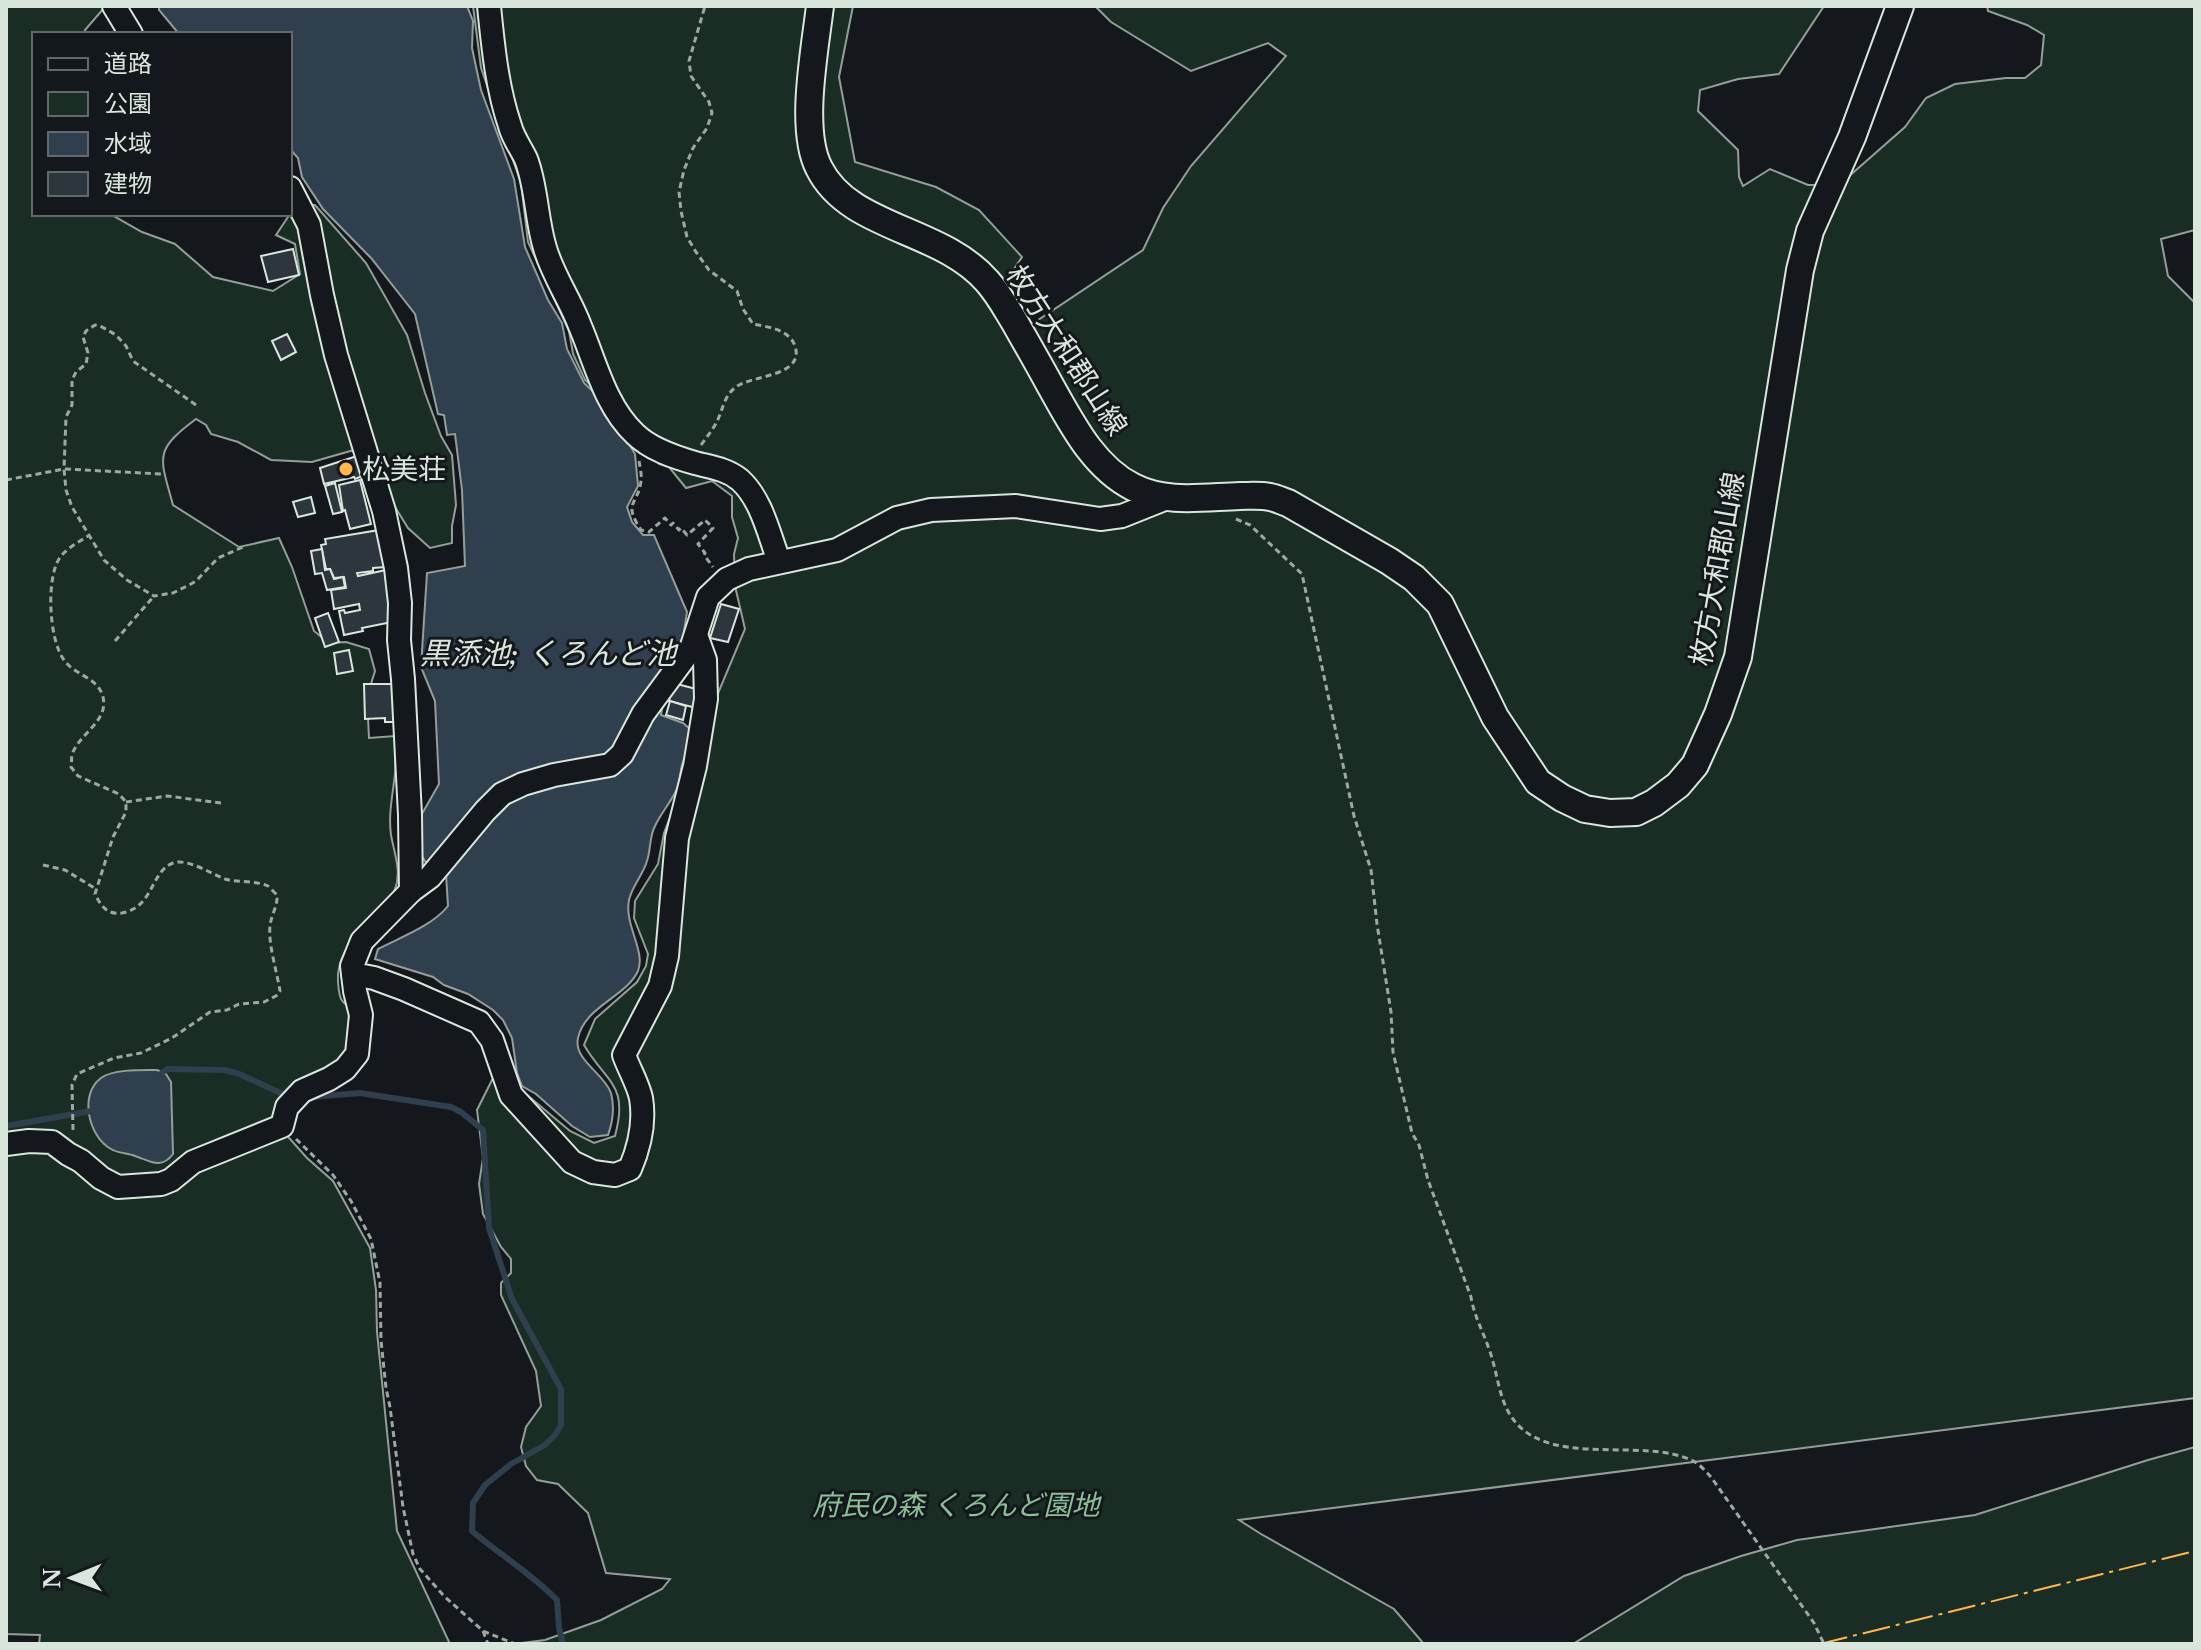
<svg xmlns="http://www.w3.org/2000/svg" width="2201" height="1650" viewBox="0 0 2201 1650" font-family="'Libre Baskerville','Noto Sans JP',serif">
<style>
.green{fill:#1a2d24;stroke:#939e99;stroke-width:2}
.water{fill:#2f3f4d;stroke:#939e99;stroke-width:2}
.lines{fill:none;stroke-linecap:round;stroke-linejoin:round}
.stream{stroke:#2f3f4d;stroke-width:6}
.building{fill:#2c363c;stroke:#d8e6dc;stroke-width:2}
.minor-casing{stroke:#d8e6dc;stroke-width:26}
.major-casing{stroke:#d8e6dc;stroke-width:30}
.path{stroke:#9da8a2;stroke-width:3;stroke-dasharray:6 4;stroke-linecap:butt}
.minor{stroke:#14181c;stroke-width:22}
.major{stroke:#14181c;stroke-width:26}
.power{stroke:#ffb74d;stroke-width:2;stroke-dasharray:28 6 4 6;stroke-linecap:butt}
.poi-dot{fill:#ffb74d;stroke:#14181c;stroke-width:3}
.labels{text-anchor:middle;stroke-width:6;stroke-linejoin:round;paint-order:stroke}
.street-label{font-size:28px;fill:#d8e6dc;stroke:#14181c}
.poi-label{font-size:28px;fill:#d8e6dc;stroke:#14181c;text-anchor:start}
.park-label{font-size:28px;font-style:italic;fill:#8ac095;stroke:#14181c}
.water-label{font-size:30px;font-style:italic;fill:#d8e6dc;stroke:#14181c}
</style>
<rect width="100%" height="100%" fill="#14181c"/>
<g class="green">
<path d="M6,6H103L104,8L85,30L86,34H34V214H110L142,232L175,244L213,277L273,291L300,274L295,244L276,235L296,205H315L366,263L407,335L425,393L441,436L452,455L456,505L452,526V543L430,548L408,528L392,502L354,450L312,462L271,460L238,442L211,434L206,425L196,419C153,451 160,457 173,505L239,547L279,538L292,567L314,631L329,643L346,642L369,649L375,671L367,697L369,738L395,736C395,749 396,761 395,773C393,794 388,814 391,835C394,852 402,872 395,889C383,921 346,934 339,968C337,976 338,991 341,999C346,1007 345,1000 348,1009C363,1052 334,1073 296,1081L273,1120L307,1158L333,1181L370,1248L376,1290L377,1332L397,1531L450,1644H39L40,1635L6,1634Z"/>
<path d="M473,6H853L839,77L855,162L936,187L979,210L1022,257L1005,283L1032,324L1143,250L1163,208L1191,166L1286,56L1268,43L1191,71L1111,22L1095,6H1824L1779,74L1738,79L1700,90L1698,111L1738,150L1739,177L1743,186L1770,169L1808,185H1839L1905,127L1926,98L1955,84L2006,78H2025L2041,65L2044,35L2027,25L1988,11L1987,6H2195V230L2161,239L2168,276L2195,303V1398L1239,1520L1261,1534L1394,1609L1424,1644H514L545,1640L601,1620L662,1589L670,1579L606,1573L588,1513L558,1484L537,1480L526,1466L521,1447L526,1427L541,1406L536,1371L501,1295V1283L511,1273V1259L501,1247L483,1214L479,1184L483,1158L477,1110L492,1080L513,1078L520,1089L570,1131L594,1143L615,1136C629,1084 607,1084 584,1045L595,1019L637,982L646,966L648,954L634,918L635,901L658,864L664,833L716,698L745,629L735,586L734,554L738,538L732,517V496L712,481L686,488L669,467L659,464L603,396L585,380L573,354L569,331L528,242L521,183L481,68Z"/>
<polygon points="2195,1447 2195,1644 1573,1644 1684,1576 1741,1556 1797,1540 1975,1515 2148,1460"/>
</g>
<g class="water">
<path d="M159,6H467L473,21L472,48L481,90L514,179L525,247L548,300L562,323L567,349L584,383L603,401L635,454L638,486L627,507L632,522L643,535H654L687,612L682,644L669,667L661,715L683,723L691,730C691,744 686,753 682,765C680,773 680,781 677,789C671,802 661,813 655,826C649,837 651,850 647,861C643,875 632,886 629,900C624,925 646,951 638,971C626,997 585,1006 578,1038C573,1060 605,1074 611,1093C615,1108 613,1121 608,1135L590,1137L572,1126L536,1094L522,1086L517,1073L512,1038L503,1020L493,1010L468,994L444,985L433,977L375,959L378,949C401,937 432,926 448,906L446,874L428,866L418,850L419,819L439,784L435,701L421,667L427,573L465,566L462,490L455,434L447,435L444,415L438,414L415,314L371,258L323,209L302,177L298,158L290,149V34H179L159,10Z"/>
<path d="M157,1070L166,1074L171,1082L173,1154C161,1170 150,1161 135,1156C127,1153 117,1153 111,1149C88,1136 79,1094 101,1078C113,1069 143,1070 157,1070Z"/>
</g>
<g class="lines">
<g class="stream">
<polyline points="158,1076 167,1069 224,1070 237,1073 287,1096"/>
<path d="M311,1097L360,1093L451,1107L461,1112L483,1130L489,1228L512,1299L561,1389V1425L555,1435L545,1445L511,1464L485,1485L473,1503L472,1531C500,1555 531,1573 557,1600L559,1628L563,1644"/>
<polyline points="6,1126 97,1110"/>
</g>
</g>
<g class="building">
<polygon points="293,249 299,275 268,282 261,256"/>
<polygon points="287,334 296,352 281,360 272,341"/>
<polygon points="360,455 365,475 355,479 354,477 324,484 320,468"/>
<polygon points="360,480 371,524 350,529 345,510 343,511 339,485"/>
<polygon points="335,483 342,512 333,514 325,486"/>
<polygon points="311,497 315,513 298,517 293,502"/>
<polygon points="379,530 386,567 373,568 373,571 357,573 358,576 386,570 391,599 388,600 392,622 362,628 363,631 344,635 339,611 344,610 345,613 360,610 359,604 334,609 331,590 346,588 344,577 334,578 330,569 326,569 321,545 326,544 325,539"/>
<polygon points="322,549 325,570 330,569 334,579 343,577 345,587 327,590 322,573 315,574 311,551"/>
<polygon points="721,604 739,609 728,642 710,638"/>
<polygon points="328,613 339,642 325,647 315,618"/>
<polygon points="349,650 353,671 337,674 334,653"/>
<polygon points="673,683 700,690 696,708 669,701"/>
<polygon points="364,684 396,684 397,718 394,718 394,722 385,722 385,718 365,719"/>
<polygon points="670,701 686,706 683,720 666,715"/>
</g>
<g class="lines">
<g class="minor-casing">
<g id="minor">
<polyline points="114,6 131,34"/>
<path d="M489,6C493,46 497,88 510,126C513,138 521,148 526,159C537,187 536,219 545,248C553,276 570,299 580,326C595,361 605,406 635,434C650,449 674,457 695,463C710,467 727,469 740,480C762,500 769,535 779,561"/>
<polyline points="290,188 309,225 322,295 336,355 384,511 396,568 400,603 399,640 403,679 410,815 411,891"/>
<path d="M353,974L374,978L404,989L479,1022L492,1040L511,1095L572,1162L593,1172L615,1175L630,1169C639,1148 645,1122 641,1098C638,1084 629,1069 624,1055L660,986L667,956L677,838L695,766L706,699L705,660L696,635"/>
<polyline points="6,1144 29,1141 52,1142 68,1154 81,1161 101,1178 118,1187 161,1184 171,1180 193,1162 282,1126 287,1107 302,1091 329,1079 345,1069 357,1054 361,1015 355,991 352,966 362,941 411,891 430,877 485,811 502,794 523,784 554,775 610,765 622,754 643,714 691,649 708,597 727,579 749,569 837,550 897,518 931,510 1016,506 1100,519 1122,516 1167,498"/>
</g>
</g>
<g class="major-casing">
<path id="major" d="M820,6C815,49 799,130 819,168C849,229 941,228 987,281C998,293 1006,308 1014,321C1026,342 1038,363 1050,385C1071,422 1093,467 1133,487C1166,504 1204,497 1240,496C1250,496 1261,495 1270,497C1276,498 1282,501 1288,503L1389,561L1414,578L1440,604L1495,717L1538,782L1562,798L1585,809L1610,813L1636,812L1654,803L1678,785L1695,765L1718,714L1738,657L1800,270L1810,231L1852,137L1900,6"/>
</g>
<g class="path">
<polyline points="196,405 133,361 126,346 116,335 102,327 95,325 86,331 83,337 88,353 86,364 76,372 72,380 72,405 66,417 64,469 66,490 72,507 104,560 127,580 154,596 173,593 189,585 196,581 218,558 243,547"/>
<path d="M701,445C706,438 711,432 715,425C723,412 723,396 736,387C751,375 805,377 795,346C789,329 768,327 753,324L743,309L737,291L709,270L696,252L687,237L681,211L679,192L684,170L693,148L707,128L712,113L709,102L691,76L689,61L705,6"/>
<path d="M639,461C640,467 642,475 641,481C638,506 622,501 641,530L649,532L665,518L671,525L673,523L679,530L681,528L687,535L705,520L713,528L698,544L705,553L704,555L713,567"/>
<polyline points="6,480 64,469 162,474"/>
<path d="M1236,519L1250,525L1302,574L1354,816L1371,870L1377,924L1391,1012L1393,1052L1412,1133L1419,1145L1428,1180L1471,1297C1474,1316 1483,1331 1489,1349C1497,1370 1498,1394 1509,1413C1543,1472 1642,1435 1693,1461C1700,1464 1706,1472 1711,1477L1814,1623L1824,1644"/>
<polyline points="115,641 154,596"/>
<polyline points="126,802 167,796 221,803"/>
<polyline points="43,865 65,870 96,889"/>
<path d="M73,1130L72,1085L77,1074L114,1058L141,1053L172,1038L210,1012L227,1010L239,1004L264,1002L276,996L280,991C277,972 268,944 270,926C271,915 278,906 277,895C276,894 269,887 268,886C255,880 238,883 225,879C212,874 187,858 173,863C150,872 154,907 122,913C107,915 101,906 95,894L113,837L126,812V802L119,794L78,776L71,767C72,763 71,759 72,755C78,734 109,722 103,697C98,677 75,676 64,660C49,640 46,580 59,559C65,549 79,542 88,536"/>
<polyline points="296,1139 333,1175 351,1201 371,1239 380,1283 381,1340 386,1388 390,1407 403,1507 413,1554 420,1569 444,1596 483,1631 515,1644"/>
<polyline points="483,1631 488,1644"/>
</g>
<use href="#minor" class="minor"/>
<use href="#major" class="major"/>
<polyline class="power" points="1820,1644 2195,1551"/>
</g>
<circle class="poi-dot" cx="346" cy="469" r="8"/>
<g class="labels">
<g class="street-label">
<text transform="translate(1067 350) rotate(57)" y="10">枚方大和郡山線</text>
<text transform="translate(1717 569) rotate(-80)" y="10">枚方大和郡山線</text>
</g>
<g class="poi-label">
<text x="362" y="479">松美荘</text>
</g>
<g class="park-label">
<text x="956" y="1515">府民の森 くろんど園地</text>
</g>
<g class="water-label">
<text x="548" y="664">黒添池; くろんど池</text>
</g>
</g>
<rect width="2201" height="1650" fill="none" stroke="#d8e6dc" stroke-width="16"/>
<rect x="32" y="32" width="260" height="184" fill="#14181c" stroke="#626a69" stroke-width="2"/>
<rect x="48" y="58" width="40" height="12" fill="#14181c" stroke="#626a69" stroke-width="2"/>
<text x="104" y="72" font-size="24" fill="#d8e6dc">道路</text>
<rect x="48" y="92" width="40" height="24" fill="#1a2d24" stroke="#626a69" stroke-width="2"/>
<text x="104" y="112" font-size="24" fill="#d8e6dc">公園</text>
<rect x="48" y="132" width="40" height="24" fill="#2f3f4d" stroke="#626a69" stroke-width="2"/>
<text x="104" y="152" font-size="24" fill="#d8e6dc">水域</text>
<rect x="48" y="172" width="40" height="24" fill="#2c363c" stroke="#626a69" stroke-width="2"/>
<text x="104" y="192" font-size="24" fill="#d8e6dc">建物</text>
<g transform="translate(72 1578) rotate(269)" stroke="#14181c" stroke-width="6" paint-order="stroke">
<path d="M0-6L14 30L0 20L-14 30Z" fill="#d8e6dc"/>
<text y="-12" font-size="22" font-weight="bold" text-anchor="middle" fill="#d8e6dc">N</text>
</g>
</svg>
